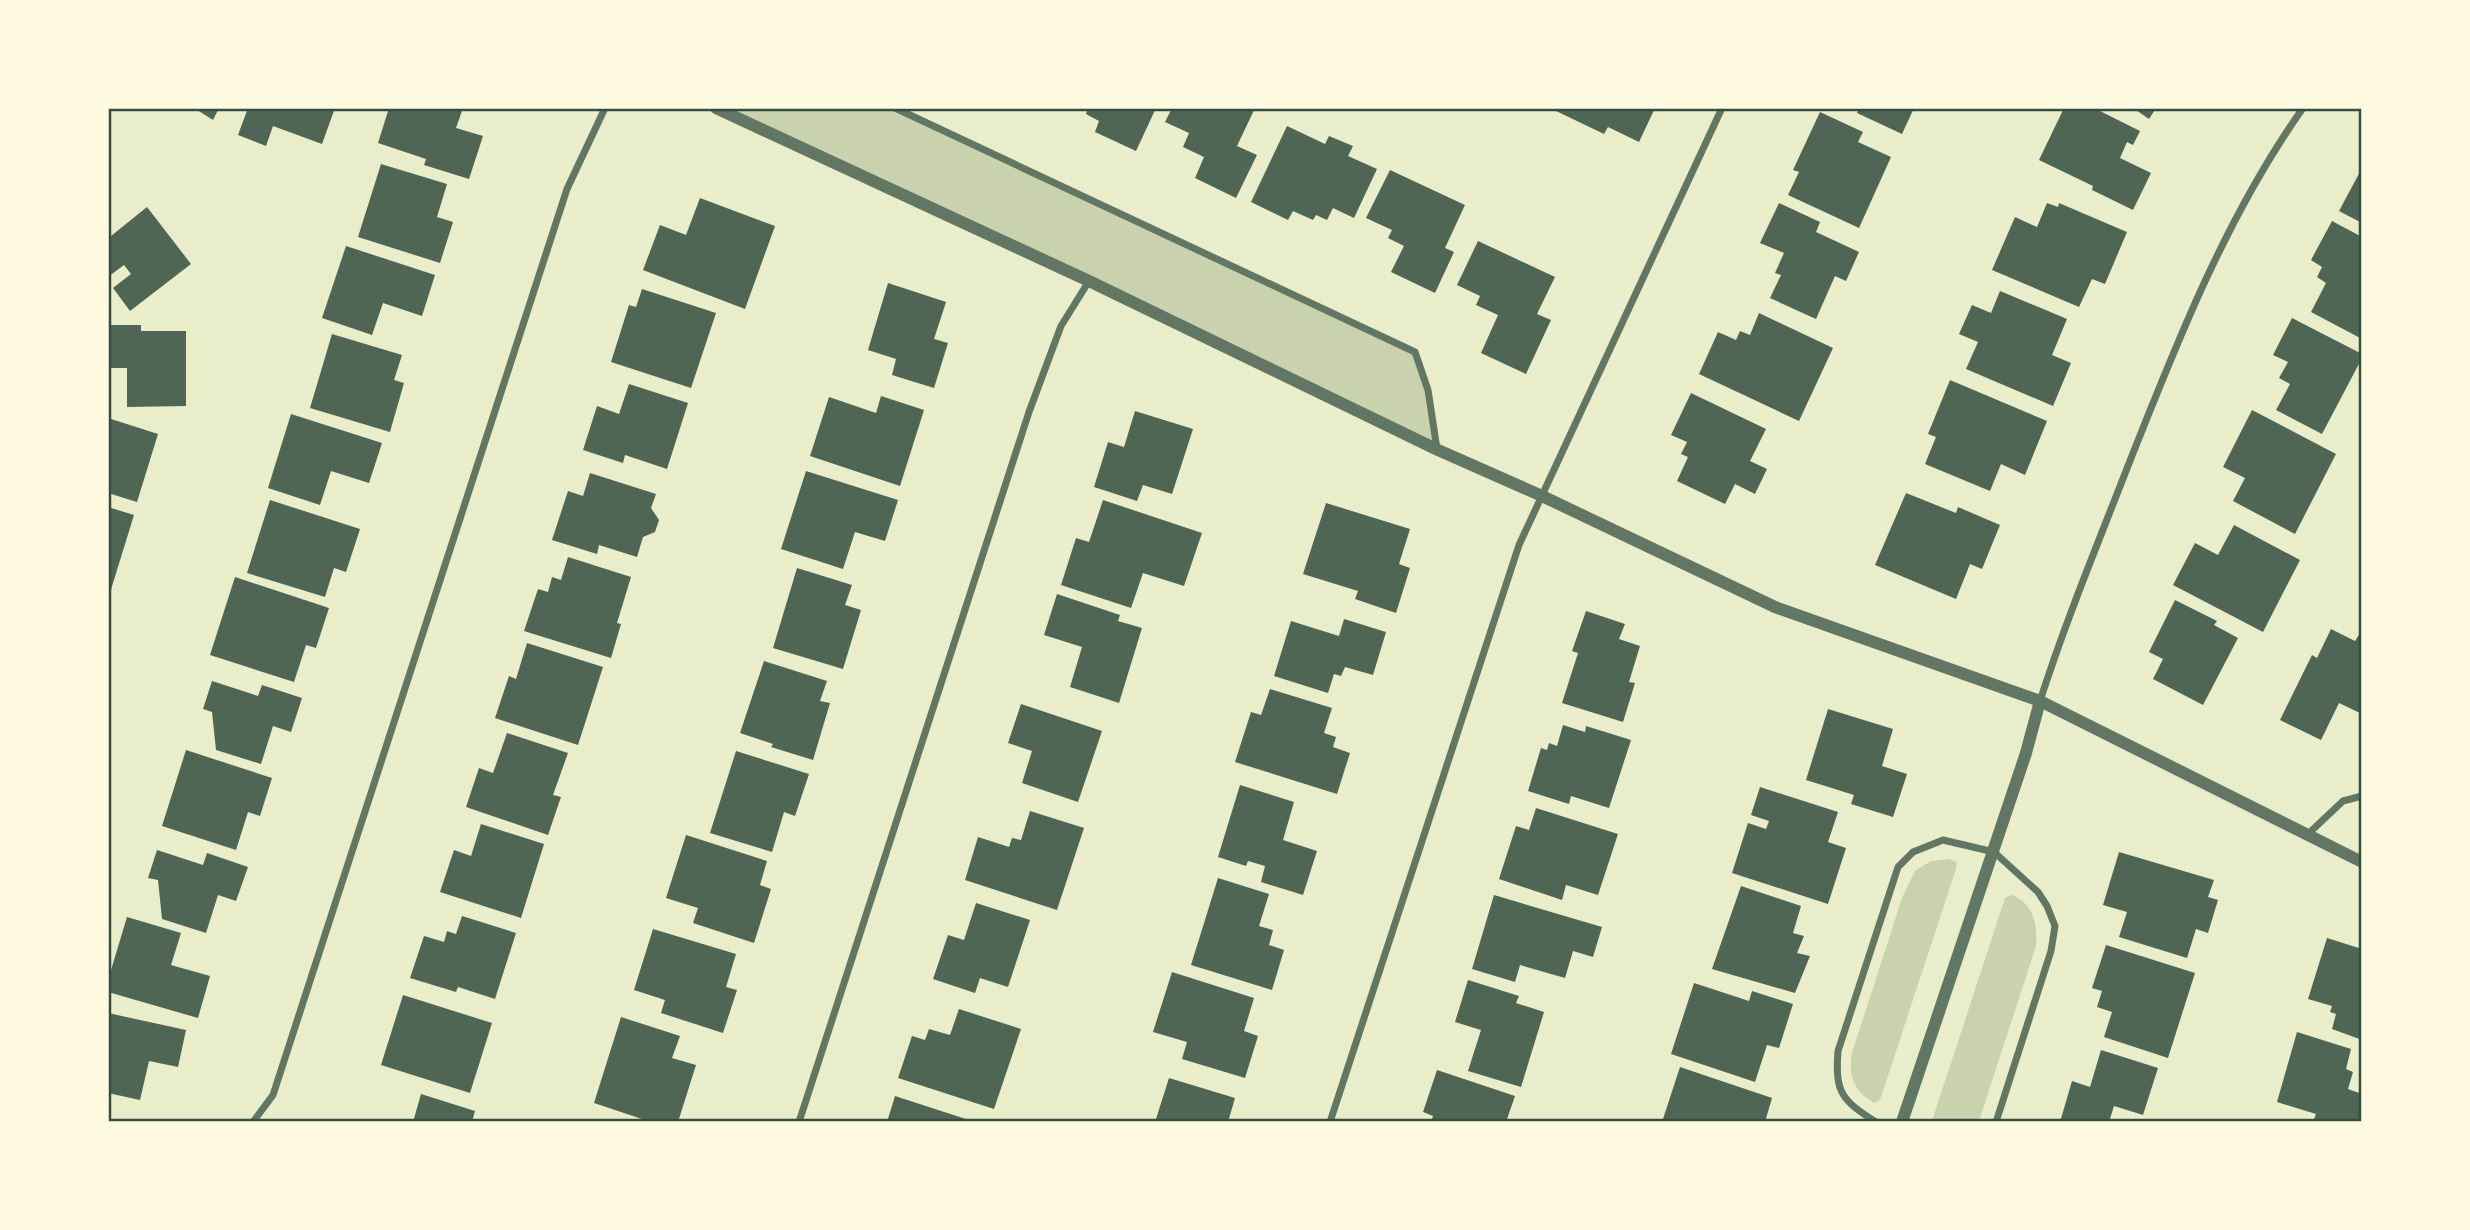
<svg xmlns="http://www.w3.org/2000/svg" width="2470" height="1230" viewBox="0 0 2470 1230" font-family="Literata,serif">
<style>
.green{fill:#cad2ad}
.building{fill:#4f6655}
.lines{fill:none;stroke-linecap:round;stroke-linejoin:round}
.minor{stroke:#617663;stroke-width:7}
.tertiary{stroke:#617663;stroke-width:12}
.neatline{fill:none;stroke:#344e41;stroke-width:2.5}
</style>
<rect width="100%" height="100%" fill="#e9edc9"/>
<g class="green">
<polygon points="716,109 895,109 1415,352 1428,390 1438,450"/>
<path d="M1949,859L1957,862L1956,869L1880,1100L1874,1103C1854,1091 1848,1076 1852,1053L1902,898L1915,871L1931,861Z"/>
<path d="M2011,895C2033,902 2038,925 2036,946L1979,1121H1932L2005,898Z"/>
</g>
<g class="building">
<polygon points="194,108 219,108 213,120"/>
<polygon points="248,108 335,108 322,144 273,126 266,146 238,135"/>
<polygon points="389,108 463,108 456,128 483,136 469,179 424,165 426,159 378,143"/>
<polygon points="1088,108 1156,108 1136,151 1095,132 1099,121 1086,114"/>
<polygon points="1172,108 1255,108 1237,146 1257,155 1236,198 1195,178 1204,157 1183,147 1189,133 1165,122"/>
<polygon points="1557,108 1655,108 1639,142 1608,127 1604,134 1556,111"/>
<polygon points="1859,108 1914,108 1902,134 1857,113"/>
<polygon points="2064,108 2094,108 2140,131 2133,145 2127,142 2120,158 2151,173 2133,210 2092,190 2093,186 2039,160"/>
<polygon points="2133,108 2156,108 2149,119"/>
<polygon points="1820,112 1863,132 1858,142 1891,157 1859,228 1788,195 1799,172 1793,170"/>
<polygon points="1287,126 1325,144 1329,136 1353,146 1348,156 1377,169 1354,218 1333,208 1327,220 1316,215 1313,220 1293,211 1288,220 1251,202"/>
<polygon points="381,164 447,184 437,217 453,222 440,263 358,237"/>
<polygon points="2362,168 2362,223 2339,211"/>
<polygon points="1390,170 1465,205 1445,248 1454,252 1435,293 1391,272 1404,246 1388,238 1392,230 1366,218"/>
<polygon points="700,198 775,226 745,309 643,270 660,225 686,235"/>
<polygon points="1779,203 1820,222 1816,232 1859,252 1846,281 1835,276 1816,319 1770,298 1781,275 1775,273 1784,253 1760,243"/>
<polygon points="2047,203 2058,207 2059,203 2127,232 2105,284 2092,279 2079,307 1992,270 2015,217 2037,227"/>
<polygon points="147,207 191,264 130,311 113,288 131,274 124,265 108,277 108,232 111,236"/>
<polygon points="2332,221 2362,237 2362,339 2311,312 2326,283 2317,277 2322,267 2311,260"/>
<polygon points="1478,241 1555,277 1537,314 1551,320 1526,374 1481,353 1498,315 1476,305 1480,296 1457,285"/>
<polygon points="346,246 435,275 422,316 383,303 372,335 322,318"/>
<polygon points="888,283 946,302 934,339 948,343 934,388 892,375 896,359 868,350"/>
<polygon points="642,289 716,313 691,388 611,362 629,305 636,307"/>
<polygon points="2000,291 2067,319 2052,355 2071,363 2053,406 1966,369 1978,342 1959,334 1972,305 1991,313"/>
<polygon points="1759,313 1833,348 1799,421 1699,374 1718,332 1736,340 1740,331 1750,335"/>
<polygon points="2292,318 2362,354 2362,358 2322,434 2276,410 2290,384 2279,378 2288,362 2273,355"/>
<polygon points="108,325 141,325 141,331 186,331 186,406 127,407 127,368 108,368"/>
<polygon points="332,334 402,355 394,380 404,383 390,432 310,408"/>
<polygon points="1950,380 2047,421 2025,475 2001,464 1990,491 1925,464 1936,437 1928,434"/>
<polygon points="629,384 688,403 667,469 625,455 623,463 583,450 597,406 619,414"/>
<polygon points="1691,393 1766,429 1750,461 1767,469 1755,494 1735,484 1725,504 1677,481 1688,457 1681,454 1687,442 1671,435"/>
<polygon points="881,396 924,410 900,486 810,456 829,397 876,413"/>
<polygon points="2252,410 2336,454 2295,534 2233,501 2245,478 2223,467"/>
<polygon points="1135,411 1193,429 1172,494 1143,485 1137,501 1094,487 1108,442 1124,447"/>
<polygon points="291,414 382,443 369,483 331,471 320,505 268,488"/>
<polygon points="108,418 158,434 137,502 108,493"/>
<polygon points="806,471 898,500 885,541 855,532 843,569 781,549"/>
<polygon points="590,473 656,494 651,508 659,520 655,532 643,537 637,557 599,545 597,554 552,540 568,491 583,496"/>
<polygon points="1906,493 1956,513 1958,507 2000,525 1982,569 1970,564 1956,599 1875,565"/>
<polygon points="270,500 360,529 346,572 334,568 325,597 247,573"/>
<polygon points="1103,500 1202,533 1184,586 1143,573 1131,608 1061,585 1076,538 1089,542"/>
<polygon points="1326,503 1410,529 1399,564 1410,568 1396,613 1355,599 1358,591 1303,574"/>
<polygon points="108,507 134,515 109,596 108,596"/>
<polygon points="2234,525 2300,560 2263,632 2173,585 2195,543 2218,555"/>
<polygon points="568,557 631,577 617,623 621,624 611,658 524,631 538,589 548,592 552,577 561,580"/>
<polygon points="797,568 852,585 845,605 861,610 843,669 773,648"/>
<polygon points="235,577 329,608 316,648 306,645 294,682 210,655"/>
<polygon points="1057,594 1120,615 1118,621 1142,628 1119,703 1070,687 1082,647 1044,635"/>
<polygon points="2175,600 2217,621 2214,625 2238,638 2203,705 2153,679 2163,659 2149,652"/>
<polygon points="1586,611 1625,624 1619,639 1640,646 1629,682 1635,683 1623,722 1562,703 1578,653 1572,651"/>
<polygon points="1344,619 1386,632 1373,675 1345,667 1341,676 1334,674 1328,693 1274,676 1291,621 1339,636"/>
<polygon points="2331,629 2355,641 2362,630 2362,714 2339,703 2321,740 2280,720 2312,655 2317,658"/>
<polygon points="527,643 603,667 578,745 495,718 509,676 516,679"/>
<polygon points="764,661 827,681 820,701 830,703 813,760 771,747 773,744 740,733"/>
<polygon points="212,681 258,696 262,685 302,698 291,732 273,726 261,764 216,750 212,712 203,709"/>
<polygon points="1270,689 1332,708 1324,733 1336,737 1333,747 1350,753 1337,794 1235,762 1251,712 1261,715"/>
<polygon points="1021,704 1102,731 1078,802 1022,783 1032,751 1008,743"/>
<polygon points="1828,709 1893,729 1882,766 1907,774 1893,817 1851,804 1854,795 1806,780"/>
<polygon points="1563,725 1585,732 1586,726 1631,740 1609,808 1571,796 1569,804 1528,791 1541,748 1547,750 1549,743 1557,746"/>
<polygon points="507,733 568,753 553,795 561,797 548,835 466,807 479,768 493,773"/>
<polygon points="186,750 272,778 260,816 248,812 236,850 162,826"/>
<polygon points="736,751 809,774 795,816 784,812 772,852 710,833"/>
<polygon points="1240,785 1294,802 1283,840 1317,851 1303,895 1261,882 1265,866 1248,861 1246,866 1218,857"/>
<polygon points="1760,787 1838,812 1828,842 1846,848 1828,904 1732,873 1748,823 1766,829 1769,821 1751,815"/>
<polygon points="1536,808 1618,834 1598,895 1566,885 1562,900 1499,879 1516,826 1529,830"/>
<polygon points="1030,811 1084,828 1057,910 965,880 978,837 1009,847 1012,838 1021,840"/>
<polygon points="481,824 544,844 521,918 440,892 454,850 471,856"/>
<polygon points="686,835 767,861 760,885 771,889 754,943 693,923 698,908 666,898"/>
<polygon points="157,850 203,865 207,853 248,867 236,901 218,895 206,933 162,919 158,880 148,878"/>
<polygon points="2119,852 2214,880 2208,897 2218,900 2208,933 2196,929 2187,958 2119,937 2127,912 2103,905"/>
<polygon points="1218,878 1269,894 1259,926 1273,930 1269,945 1284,950 1272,990 1191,965"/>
<polygon points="1741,886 1801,906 1793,933 1804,936 1797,953 1810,956 1795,993 1712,969"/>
<polygon points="1494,895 1602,927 1593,957 1573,951 1565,978 1520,965 1515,982 1472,969"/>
<polygon points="976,903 1030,920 1008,987 980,978 975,993 933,979 948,935 964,940"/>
<polygon points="462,916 516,933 495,999 458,987 456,992 410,978 424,936 444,942 447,931 456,934"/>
<polygon points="127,917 181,933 171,965 210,976 198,1018 108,992 108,980"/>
<polygon points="653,929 736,954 726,987 737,990 723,1033 661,1013 665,1000 634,990"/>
<polygon points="2327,938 2362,949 2362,1040 2332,1029 2336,1014 2330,1012 2332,1006 2308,999"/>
<polygon points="2106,945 2195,973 2168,1058 2104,1037 2112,1012 2097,1007 2102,991 2092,988"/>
<polygon points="1172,972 1254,998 1244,1031 1258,1036 1245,1078 1182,1059 1187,1042 1153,1032"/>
<polygon points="1468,980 1519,996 1516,1003 1544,1012 1521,1087 1468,1071 1481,1030 1455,1022"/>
<polygon points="1694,983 1749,1001 1752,991 1793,1004 1779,1048 1767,1045 1755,1082 1671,1054"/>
<polygon points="403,995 492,1023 470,1093 381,1065"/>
<polygon points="959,1009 1021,1029 994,1109 898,1078 912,1036 925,1040 929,1029 950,1035"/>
<polygon points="108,1013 186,1030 178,1067 149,1061 140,1100 108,1093"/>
<polygon points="621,1017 680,1036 672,1058 696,1065 678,1122 651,1122 594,1103"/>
<polygon points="2297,1032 2351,1049 2346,1069 2353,1072 2348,1089 2362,1094 2362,1122 2313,1122 2316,1114 2277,1102"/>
<polygon points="2101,1050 2158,1068 2143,1115 2114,1106 2109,1122 2060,1122 2072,1081 2090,1087"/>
<polygon points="1680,1067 1772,1098 1765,1122 1662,1122"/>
<polygon points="1437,1070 1515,1096 1506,1122 1431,1122 1433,1116 1423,1112"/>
<polygon points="1169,1078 1235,1098 1228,1122 1155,1122"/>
<polygon points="421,1094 475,1111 472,1122 413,1122"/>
<polygon points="895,1096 972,1121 971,1122 887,1122"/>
</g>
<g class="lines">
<g class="minor">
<polyline points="895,108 1415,352 1428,390 1437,449"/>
<path d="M2040,701C2065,623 2096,548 2126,471C2175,347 2225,218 2303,108"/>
<polyline points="2308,834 2343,801 2362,796"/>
<polyline points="253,1122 273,1095 567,189 605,108"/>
<polyline points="799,1122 1029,412 1061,326 1089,281"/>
<polyline points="1330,1122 1519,545 1722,108"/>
<path d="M1876,1122C1841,1100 1835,1092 1838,1051L1898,867L1913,852L1943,840L1994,852L2038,892L2047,906L2055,926L2051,951L1996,1122"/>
</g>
<g class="tertiary">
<polyline points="716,108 1089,281 1438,450 1542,496 1775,607 2040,701 2362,862"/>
<polyline points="1902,1122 2026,753 2040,701"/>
</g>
</g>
<rect width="2470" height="1230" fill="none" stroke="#fefae0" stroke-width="220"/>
<rect x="110" y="110" width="2250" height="1010" class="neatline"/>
</svg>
